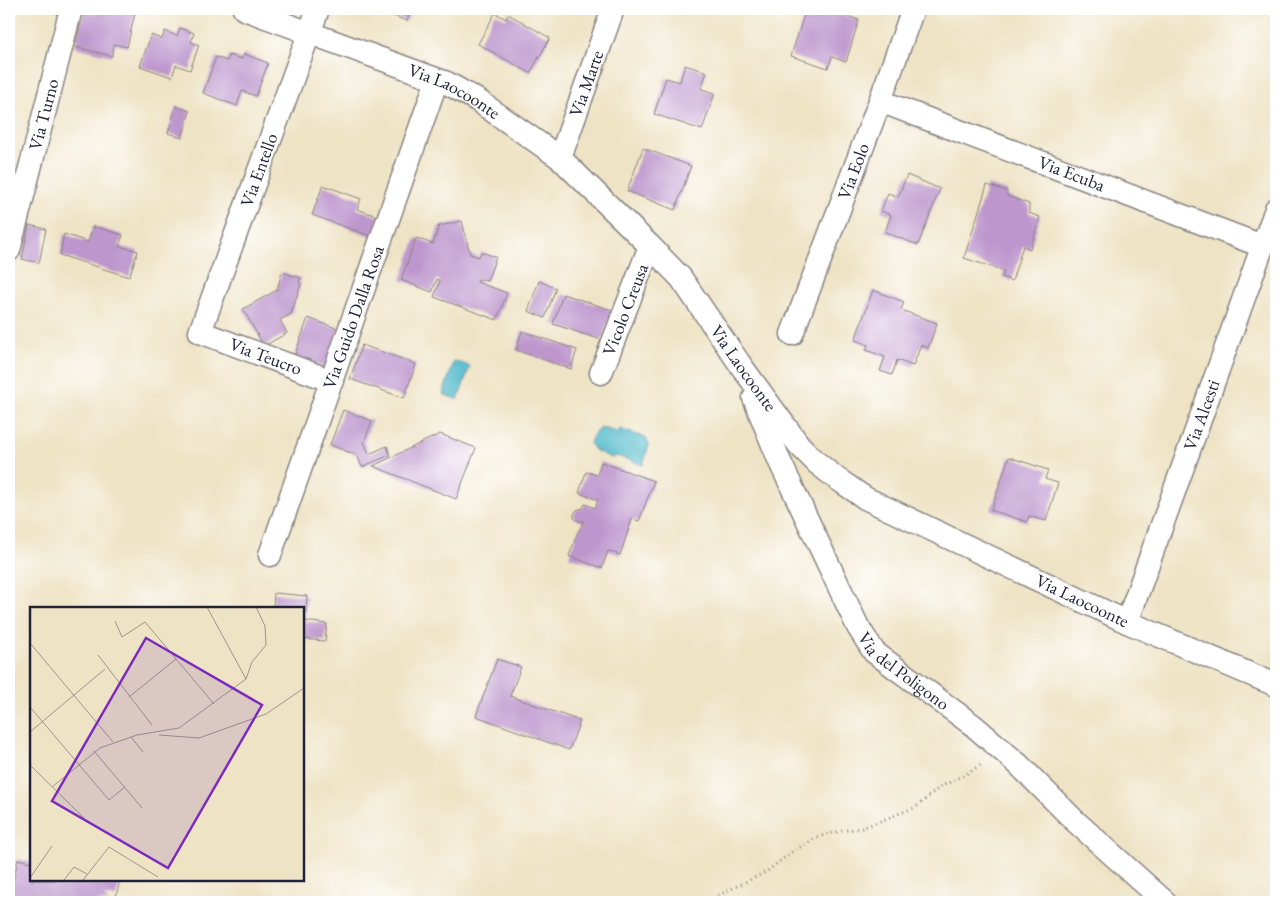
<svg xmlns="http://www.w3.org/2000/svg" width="1285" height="911" viewBox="0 0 1285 911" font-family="'EB Garamond',serif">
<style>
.water{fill:#4cb7c9;stroke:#376c82}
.building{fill:#bd96cd}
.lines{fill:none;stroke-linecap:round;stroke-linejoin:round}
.minor-casing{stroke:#888280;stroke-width:25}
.path{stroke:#888280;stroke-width:3;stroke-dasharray:1 4;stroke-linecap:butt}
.minor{stroke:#fff;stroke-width:22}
.labels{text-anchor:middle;stroke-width:4;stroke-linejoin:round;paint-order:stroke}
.street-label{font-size:18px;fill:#22223b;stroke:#fff}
.inset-road{fill:none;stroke:#9c968d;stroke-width:1}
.view{fill:#7b2cbf;fill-opacity:0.15;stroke:#7b2cbf;stroke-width:2.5}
.inset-edge{fill:none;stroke:#22223b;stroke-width:2.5}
</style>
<rect width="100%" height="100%" fill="#fff"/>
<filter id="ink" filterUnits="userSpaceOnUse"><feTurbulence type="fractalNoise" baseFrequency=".02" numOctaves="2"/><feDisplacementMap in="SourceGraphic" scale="10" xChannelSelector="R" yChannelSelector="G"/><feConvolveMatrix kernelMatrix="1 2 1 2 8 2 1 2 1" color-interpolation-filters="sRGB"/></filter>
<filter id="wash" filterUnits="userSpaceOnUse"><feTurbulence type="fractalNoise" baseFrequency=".0096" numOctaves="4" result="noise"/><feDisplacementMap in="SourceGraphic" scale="20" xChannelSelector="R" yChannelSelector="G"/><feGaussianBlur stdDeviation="1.12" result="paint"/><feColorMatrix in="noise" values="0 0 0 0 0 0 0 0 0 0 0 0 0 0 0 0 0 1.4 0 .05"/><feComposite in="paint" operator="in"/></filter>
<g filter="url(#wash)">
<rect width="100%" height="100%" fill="#eee3c4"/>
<g class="water">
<polygon points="454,361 470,366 458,400 443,394"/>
<path d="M601,428L618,432L620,429L646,438L649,445L643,465L617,456L611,458L594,450L590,444C592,436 594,432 601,428Z"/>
</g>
<g id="blocks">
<g class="building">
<polygon points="99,9 113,12 113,9 127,9 127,13 135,13 127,47 114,44 112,56 75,47 84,11 97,15"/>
<polygon points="375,9 411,9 407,21"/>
<polygon points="806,9 825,9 859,20 846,62 832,57 828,68 791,56"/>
<polygon points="495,13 506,19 508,14 550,38 530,73 478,44"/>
<polygon points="180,28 194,33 191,42 199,45 190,70 176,65 172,77 140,66 151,35 162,39 165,31 177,36"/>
<polygon points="244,54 268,63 256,96 242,91 237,106 203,93 216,57 227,61 229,55 242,59"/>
<polygon points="685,65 707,72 701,89 715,93 702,130 654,114 666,78 680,82"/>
<polygon points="176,106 190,111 182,138 168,133"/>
<polygon points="643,148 691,166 675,210 627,191"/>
<polygon points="907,175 940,189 918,245 885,232 891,215 881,211 888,193 898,197"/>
<polygon points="323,185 361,199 357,209 380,217 373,237 312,215"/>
<polygon points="987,185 1007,191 1007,196 1029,204 1029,213 1040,217 1030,249 1023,246 1012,281 1002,277 1004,271 964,258"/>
<polygon points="462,221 470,254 479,257 481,252 496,257 487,281 479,279 477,282 507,293 497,320 434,297 440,281 437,279 432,292 401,280 416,238 433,244 439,226"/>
<polygon points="29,225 46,229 39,263 22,259"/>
<polygon points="93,226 123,235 119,246 138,251 129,277 60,255 64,234 88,242"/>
<polygon points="282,272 301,278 299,282 301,284 291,314 280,320 287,333 264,346 243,309 277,290"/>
<polygon points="539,281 556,288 545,318 528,311"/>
<polygon points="873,290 904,302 901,310 937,323 928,348 921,345 913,366 897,360 892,375 880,371 885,357 866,350 868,345 855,340"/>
<polygon points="563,294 612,310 602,340 553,324"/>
<polygon points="308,318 339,329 326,368 294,357"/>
<polygon points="522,331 577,350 571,369 516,350"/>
<polygon points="362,345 416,364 404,398 350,379"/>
<polygon points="343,410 372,421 364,442 369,454 387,446 390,455 362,467 357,455 330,445"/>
<polygon points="440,434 476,448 456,499 373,466"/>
<polygon points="1009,457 1048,470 1045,479 1058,483 1046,521 1029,516 1027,522 991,510"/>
<polygon points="601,462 654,481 639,521 632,519 620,555 608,551 602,568 569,556 577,534 584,521 579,521 574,518 574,514 577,510 583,508 585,504 595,508 598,500 579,493 586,472 597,475"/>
<polygon points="274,593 307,596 305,621 327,624 325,641 302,639 302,608 273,608"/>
<polygon points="497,659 521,667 510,696 580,721 569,750 476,716"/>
<polygon points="18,859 31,862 31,880 120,880 116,897 104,896 108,902 9,902"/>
</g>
</g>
</g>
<g filter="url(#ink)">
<use href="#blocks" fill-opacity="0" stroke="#888280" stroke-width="1"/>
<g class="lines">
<g class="minor-casing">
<g id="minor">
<path id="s1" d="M244,9L447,83L477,100L560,158L650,246L681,278L742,367L799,445L817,463L836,478L865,498L1127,622L1276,685"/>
<path id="s2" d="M318,9L200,332L332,381"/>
<path id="s3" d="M880,101L1262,246"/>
<path id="s4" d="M560,158L613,9"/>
<path id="s5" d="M9,250L71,9"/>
<path id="s6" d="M792,334L880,101L913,9"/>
<path id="s7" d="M601,373L650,246"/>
<path id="s8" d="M754,398L780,462L858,627L874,652L974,726L1018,764L1075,821L1165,902"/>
<path id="s9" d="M270,555L437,80"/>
<path id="s10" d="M1127,622L1276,209"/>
</g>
</g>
<polyline class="path" points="705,902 766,872 792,852 817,837 840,831 862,828 916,807 940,787 970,772 983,763"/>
<use href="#minor" class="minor"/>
</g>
</g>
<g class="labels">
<g class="street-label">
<text dy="6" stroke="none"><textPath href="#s4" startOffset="79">Via Marte</textPath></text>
<text dy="6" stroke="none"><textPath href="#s1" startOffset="226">Via Laocoonte</textPath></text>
<text dy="6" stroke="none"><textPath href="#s5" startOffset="140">Via Turno</textPath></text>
<text transform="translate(259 170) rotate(-70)" y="6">Via Entello</text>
<text dy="6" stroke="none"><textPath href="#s6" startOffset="174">Via Eolo</textPath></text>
<text dy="6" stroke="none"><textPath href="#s3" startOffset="205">Via Ecuba</textPath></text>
<text dy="6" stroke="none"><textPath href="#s7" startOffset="68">Vicolo Creusa</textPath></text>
<text dy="6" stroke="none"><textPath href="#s9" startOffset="252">Via Guido Dalla Rosa</textPath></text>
<text dy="6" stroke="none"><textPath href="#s2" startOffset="414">Via Teucro</textPath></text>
<text dy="6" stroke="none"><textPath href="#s1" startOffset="632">Via Laocoonte</textPath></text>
<text dy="6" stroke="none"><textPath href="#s10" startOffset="220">Via Alcesti</textPath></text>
<text dy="6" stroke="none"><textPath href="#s1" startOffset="1052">Via Laocoonte</textPath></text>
<text dy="6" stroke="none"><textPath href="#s8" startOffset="316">Via del Poligono</textPath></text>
</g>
</g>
<g transform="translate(30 607)">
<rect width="274" height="274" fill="#eee3c4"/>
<path class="inset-road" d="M177,0L216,72M85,14L92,30L115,15L184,97M0,36L83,135M68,48L122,118M99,90L146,52M0,100L79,193L95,180M0,125L75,62M129,128L169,131L236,107L274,81M101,130L113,145M64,144L112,201M0,158L54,211M22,180L70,141L107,128L149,121L216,72L222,55L236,38L235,19L226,0M0,271L22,239M34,273L44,260L57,267M53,273L79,240L128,270"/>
<path class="view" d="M116,31L232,98L138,261L22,194Z"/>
<rect width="274" height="274" class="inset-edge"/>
</g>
<rect width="1285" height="911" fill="none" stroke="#fff" stroke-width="30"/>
</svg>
